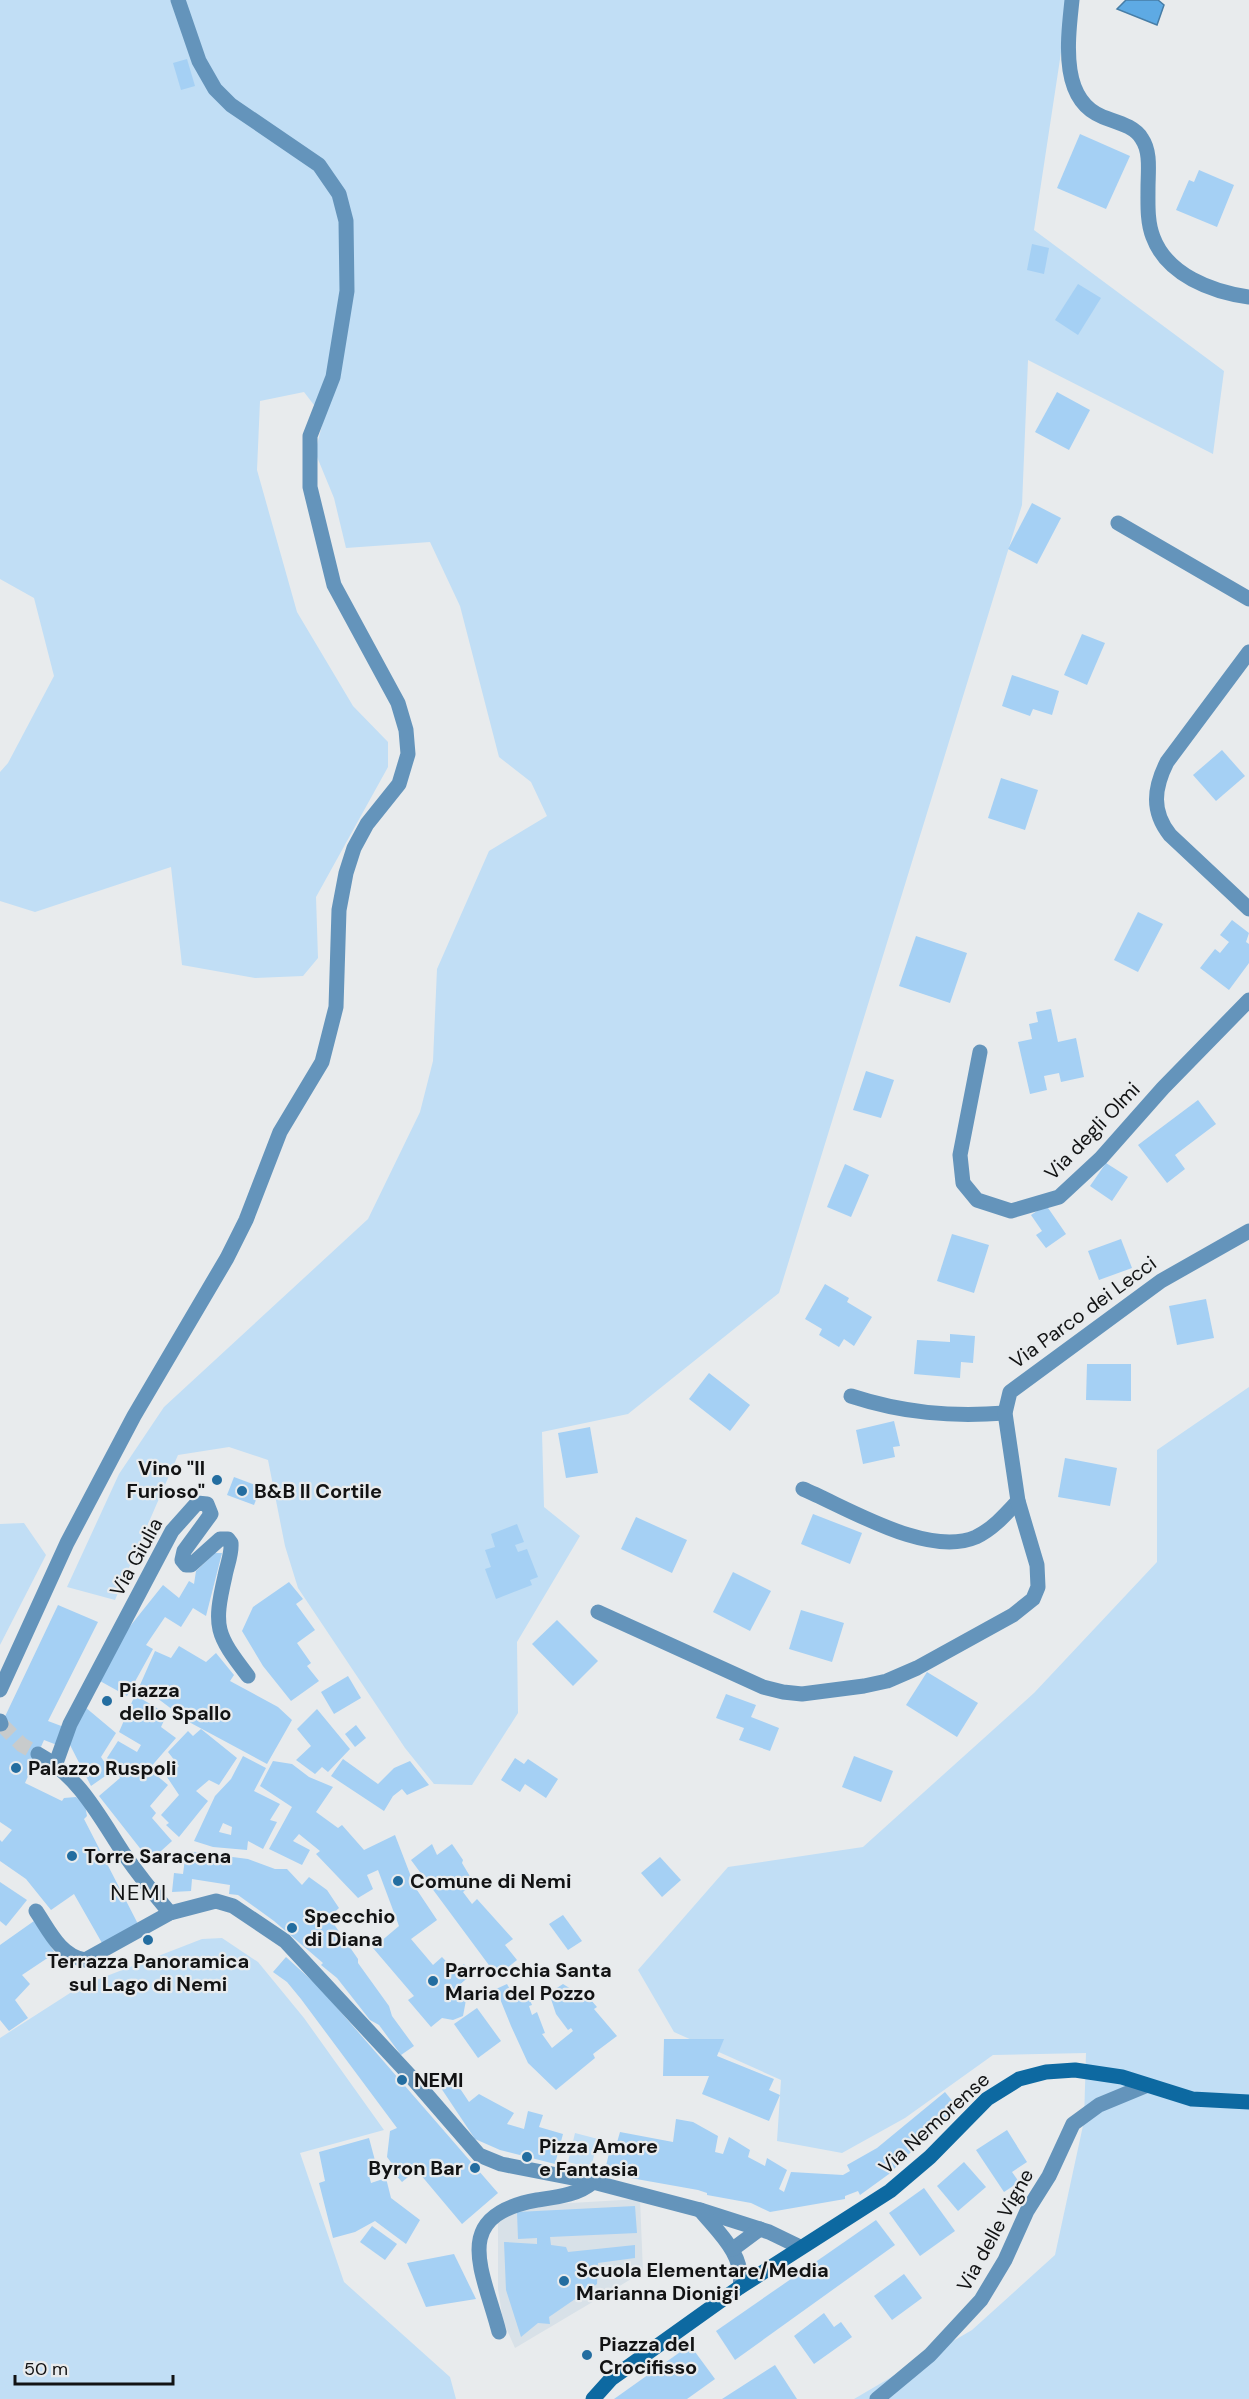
<svg xmlns="http://www.w3.org/2000/svg" width="1249" height="2399" viewBox="0 0 1249 2399" font-family="'DM Sans',sans-serif">
<style>
.built{fill:#d8e1e8}
.green{fill:#c1def5}
.water{fill:#5eaae4;stroke:#477da6;stroke-width:1.5}
.building{fill:#a5d0f4;fill-rule:evenodd}
.lines{fill:none;stroke-linecap:round;stroke-linejoin:round}
.minor-tunnel{stroke:#c8cbcc;stroke-width:15;stroke-dasharray:15 8;stroke-linecap:butt}
.minor{stroke:#6494bb;stroke-width:15}
.secondary{stroke:#0d69a1;stroke-width:15}
.poi-dot{fill:#236da0;stroke:#e8ebed;stroke-width:2}
.labels{text-anchor:middle;stroke-width:4.5;stroke-linejoin:round;paint-order:stroke}
.street-label{font-size:20px;fill:#121314;stroke:#e8ebed}
.poi-label{font-size:20px;font-weight:bold;fill:#121314;stroke:#e8ebed;text-anchor:start}
.quarter-label{font-size:22px;letter-spacing:1.5px;fill:#121314;stroke:#e8ebed}
</style>
<rect width="100%" height="100%" fill="#e8ebed"/>
<polygon class="built" points="640,2199 643,2272 515,2348 503,2321 498,2289 498,2220 519,2206"/>
<g class="green">
<polygon points="0,0 1069,0 1034,230 1224,371 1213,454 1028,360 1022,505 779,1293 628,1414 542,1432 544,1507 580,1536 517,1642 518,1713 472,1785 434,1784 405,1748 298,1588 285,1546 268,1460 229,1447 178,1455 115,1600 67,1587 119,1474 164,1407 368,1219 420,1112 433,1061 437,969 489,851 547,816 531,782 499,757 460,606 430,542 346,548 334,498 315,452 324,418 304,392 260,401 257,470 297,612 353,706 388,742 388,767 316,897 318,958 303,976 255,978 182,965 171,867 35,912 0,901 0,772 8,763 54,676 34,598 0,579"/>
<polygon points="1249,1387 1249,2399 854,2399 972,2330 1055,2255 1084,2121 1086,2053 993,2055 905,2118 842,2153 777,2141 781,2080 674,2032 638,1970 728,1867 863,1847 1034,1693 1157,1562 1157,1450"/>
<polygon points="24,1523 46,1555 0,1645 0,1524"/>
<polygon points="222,1938 258,1962 304,2018 384,2130 300,2153 344,2282 450,2377 456,2399 0,2399 0,2038 81,1986 202,1939"/>
<polygon points="575,2133 598,2139 591,2168 568,2162"/>
</g>
<polygon class="water" points="1126,0 1158,0 1164,5 1157,25 1117,9"/>
<g class="building">
<polygon points="187,59 195,86 181,90 173,63"/>
<polygon points="1080,134 1130,156 1106,209 1057,188"/>
<polygon points="1199,170 1234,185 1217,227 1176,210 1189,180 1194,182"/>
<polygon points="1032,244 1049,248 1044,274 1027,270"/>
<polygon points="1078,284 1101,298 1078,335 1055,320"/>
<polygon points="1057,392 1090,410 1069,450 1035,432"/>
<polygon points="1032,503 1061,518 1037,564 1008,549"/>
<polygon points="1082,634 1105,643 1087,685 1064,675"/>
<polygon points="1012,675 1059,691 1052,715 1033,709 1030,716 1002,706"/>
<polygon points="1222,750 1245,776 1216,801 1193,775"/>
<polygon points="1001,778 1038,790 1025,830 988,818"/>
<polygon points="1138,912 1163,924 1138,972 1114,960"/>
<polygon points="1232,920 1249,933 1246,942 1249,944 1249,963 1229,990 1200,968 1215,949 1220,953 1229,942 1220,935"/>
<polygon points="916,936 967,953 950,1003 899,986"/>
<polygon points="1051,1009 1058,1042 1076,1038 1084,1077 1061,1082 1059,1073 1044,1076 1047,1090 1030,1094 1018,1042 1032,1039 1029,1024 1038,1022 1036,1012"/>
<polygon points="866,1071 894,1080 881,1118 853,1110"/>
<polygon points="1198,1100 1216,1124 1175,1155 1185,1169 1167,1183 1138,1145"/>
<polygon points="1106,1163 1128,1177 1112,1201 1090,1186"/>
<polygon points="845,1164 869,1175 851,1217 827,1207"/>
<polygon points="1046,1205 1066,1234 1046,1248 1036,1235 1042,1231 1031,1215"/>
<polygon points="952,1234 989,1245 974,1293 937,1281"/>
<polygon points="1121,1239 1132,1268 1099,1280 1088,1251"/>
<polygon points="825,1284 849,1298 847,1302 872,1317 854,1346 844,1339 839,1347 819,1335 822,1329 805,1319"/>
<polygon points="1206,1299 1214,1338 1177,1345 1169,1306"/>
<polygon points="950,1334 975,1336 973,1363 961,1362 960,1378 914,1374 917,1340 950,1342"/>
<polygon points="1087,1364 1131,1364 1131,1401 1086,1400"/>
<polygon points="709,1373 750,1405 730,1431 689,1399"/>
<polygon points="894,1421 900,1446 893,1447 895,1457 863,1464 856,1430"/>
<polygon points="590,1427 598,1473 566,1478 558,1433"/>
<polygon points="1065,1458 1117,1468 1110,1506 1058,1497"/>
<polygon points="234,1477 261,1487 254,1505 227,1495"/>
<polygon points="813,1514 862,1533 850,1564 801,1544"/>
<polygon points="636,1517 687,1540 672,1573 621,1549"/>
<polygon points="517,1524 524,1542 515,1545 518,1552 527,1549 538,1577 530,1580 532,1585 496,1599 485,1569 491,1567 485,1550 495,1547 491,1534"/>
<polygon points="215,1553 222,1553 206,1616 193,1608 181,1627 165,1617 146,1645 153,1649 127,1696 100,1681 127,1630 163,1585 179,1598 189,1581 194,1584 196,1571"/>
<polygon points="733,1572 771,1591 750,1631 713,1612"/>
<polygon points="289,1582 303,1599 296,1604 315,1630 297,1643 311,1663 307,1666 319,1681 291,1701 263,1666 242,1631 253,1607"/>
<polygon points="58,1605 98,1622 48,1721 64,1727 57,1745 44,1740 25,1783 62,1801 64,1798 76,1797 85,1805 87,1816 84,1819 138,1924 102,1943 74,1894 51,1910 26,1879 0,1861 0,1840 2,1842 12,1830 0,1822 0,1727"/>
<polygon points="801,1610 844,1623 832,1662 789,1649"/>
<polygon points="557,1620 598,1661 573,1686 532,1644"/>
<polygon points="179,1646 206,1662 216,1653 234,1675 230,1681 278,1707 292,1720 267,1764 189,1722 157,1698 159,1694 140,1685 155,1651 171,1658"/>
<polygon points="927,1672 978,1703 957,1737 906,1705"/>
<polygon points="348,1676 361,1698 334,1714 321,1692"/>
<polygon points="726,1694 756,1705 751,1717 779,1728 770,1751 739,1740 744,1728 716,1718"/>
<polygon points="135,1695 167,1714 161,1727 176,1738 149,1769 168,1785 150,1806 156,1813 152,1818 172,1841 150,1861 99,1796 120,1778 107,1758 118,1741 137,1752 141,1745 119,1732"/>
<polygon points="85,1707 116,1733 101,1757 111,1772 91,1786 69,1743"/>
<polygon points="317,1709 350,1749 328,1772 322,1767 315,1774 296,1760 311,1746 297,1729"/>
<polygon points="356,1725 366,1738 355,1747 345,1734"/>
<polygon points="201,1729 237,1758 219,1785 209,1780 196,1791 208,1801 179,1837 166,1825 169,1823 161,1815 179,1795 167,1777 179,1766 168,1752 188,1731 193,1736"/>
<path d="M243,1756L266,1768L254,1791L280,1804L270,1820L277,1822L263,1849L248,1841L247,1850L213,1847L194,1841L215,1796L231,1779ZM223,1823L232,1827L231,1835L219,1832Z"/>
<polygon points="854,1756 893,1771 881,1802 842,1787"/>
<polygon points="515,1758 524,1764 528,1759 558,1779 546,1798 525,1784 520,1792 501,1780"/>
<polygon points="343,1759 378,1784 394,1768 410,1761 429,1785 407,1795 402,1789 393,1796 384,1811 331,1776"/>
<polygon points="273,1761 292,1764 309,1777 333,1787 316,1812 338,1828 342,1825 364,1850 395,1835 415,1887 437,1920 411,1939 433,1965 442,1957 455,1971 464,1964 472,1974 457,1987 466,2000 463,2016 453,2020 442,2018 431,2027 408,2000 414,1996 373,1948 399,1926 378,1870 367,1875 373,1889 358,1898 316,1854 320,1851 299,1834 293,1841 310,1850 302,1865 269,1849 292,1807 260,1786"/>
<polygon points="432,1844 437,1855 452,1844 463,1860 462,1863 474,1883 463,1892 472,1904 477,1899 513,1939 505,1945 517,1960 497,1976 411,1860"/>
<polygon points="186,1851 248,1859 275,1869 287,1869 302,1885 309,1877 327,1890 339,1908 329,1917 358,1959 358,1963 389,2006 392,2016 414,2046 401,2055 379,2025 370,2020 337,1978 321,1965 323,1963 274,1921 238,1895 229,1894 230,1885 192,1879 191,1891 172,1892 174,1873 183,1874"/>
<polygon points="660,1857 681,1880 662,1897 641,1873"/>
<polygon points="0,1882 27,1900 6,1926 0,1921"/>
<polygon points="563,1915 582,1941 568,1950 549,1924"/>
<polygon points="34,1921 55,1953 22,1975 30,1984 15,2000 28,2018 9,2031 0,2020 0,1945"/>
<polygon points="286,1957 319,1987 498,2193 462,2224 420,2174 417,2176 414,2172 402,2182 393,2172 396,2169 387,2157 390,2131 397,2128 301,1999 287,1982 273,1972"/>
<polygon points="507,1984 514,1997 527,1992 532,2005 529,2006 532,2015 537,2012 545,2033 542,2034 552,2048 573,2031 571,2028 568,2030 556,2014 549,1993 563,1984 579,1994 584,1992 597,2007 594,2009 617,2036 593,2054 595,2058 556,2090 528,2063 511,2026 496,1989"/>
<polygon points="477,2008 501,2041 478,2058 454,2024"/>
<polygon points="664,2039 724,2039 717,2056 774,2079 769,2090 780,2095 769,2121 702,2094 709,2076 663,2076"/>
<polygon points="445,2073 455,2081 469,2102 479,2094 514,2113 507,2124 524,2129 528,2111 543,2115 539,2127 563,2134 555,2164 500,2150 475,2139 435,2079"/>
<polygon points="945,2092 958,2108 907,2148 911,2152 889,2174 860,2195 858,2191 845,2196 845,2199 770,2212 751,2203 707,2195 707,2193 698,2190 625,2177 605,2170 611,2145 616,2146 620,2132 673,2142 676,2119 693,2122 718,2136 715,2152 723,2154 729,2137 750,2150 748,2157 765,2166 767,2158 787,2170 779,2189 784,2192 791,2172 843,2175 850,2171 847,2165 877,2148"/>
<polygon points="1007,2130 1027,2162 1012,2172 1019,2182 1004,2192 976,2150"/>
<polygon points="369,2138 377,2168 368,2171 371,2183 386,2178 391,2198 420,2220 406,2244 375,2221 355,2232 333,2238 319,2183 325,2181 319,2152"/>
<polygon points="964,2162 986,2187 958,2211 937,2186"/>
<polygon points="924,2188 955,2231 920,2256 889,2213"/>
<polygon points="635,2206 637,2233 550,2237 551,2245 566,2247 568,2252 635,2245 635,2258 598,2263 597,2284 549,2317 550,2324 538,2323 521,2337 506,2290 504,2242 537,2244 537,2238 518,2239 517,2212"/>
<polygon points="876,2220 895,2245 735,2360 716,2331"/>
<polygon points="372,2226 397,2244 385,2260 360,2242"/>
<polygon points="454,2254 476,2299 426,2307 407,2263"/>
<polygon points="904,2274 922,2298 892,2320 874,2296"/>
<polygon points="824,2313 834,2327 841,2322 852,2337 814,2364 794,2336"/>
<polygon points="690,2345 715,2379 687,2399 614,2399"/>
<polygon points="775,2365 797,2399 722,2399"/>
</g>
<g class="lines">
<polyline class="minor-tunnel" points="1,1724 22,1745 38,1754"/>
<g class="minor">
<path d="M1072,0C1068,39 1059,100 1103,117C1116,122 1135,126 1142,139C1151,152 1148,172 1148,188C1148,204 1147,222 1153,237C1167,275 1212,292 1249,297"/>
<polyline points="1118,523 1249,599"/>
<path d="M1249,652L1167,762C1154,788 1151,811 1170,835L1249,909"/>
<polyline points="980,1052 960,1155 963,1183 977,1200 1011,1211 1059,1197 1101,1158 1163,1088 1249,1000"/>
<path d="M851,1396C903,1413 951,1417 1005,1413"/>
<path d="M803,1489C848,1508 928,1558 976,1537C993,1529 1006,1514 1018,1501"/>
<polyline points="598,1612 763,1687 783,1692 802,1694 864,1686 887,1681 917,1668 1013,1615 1033,1599 1038,1587 1037,1565 1018,1501 1005,1413 1010,1392 1161,1281 1249,1231"/>
<polyline points="0,1690 67,1543 134,1416 227,1258 246,1220 280,1132 322,1062 336,1007 339,910 346,873 354,848 367,824 399,784 408,754 406,730 398,703 334,585 310,487 310,436 333,377 347,291 346,221 339,194 319,165 231,105 215,89 199,61 178,0"/>
<polyline points="0,1721 1,1724"/>
<path d="M38,1754C79,1776 99,1816 124,1854C138,1874 154,1894 170,1913"/>
<path d="M56,1763L70,1724L172,1531L197,1503L207,1504L211,1514L184,1551L182,1560L186,1565H191L220,1539H228L231,1543C232,1554 227,1565 225,1576C213,1628 216,1634 248,1676"/>
<path d="M36,1911C49,1930 60,1956 85,1960L170,1913L216,1901L233,1906L285,1941L414,2080L479,2155L501,2164L593,2182L700,2210L769,2232L800,2247"/>
<path d="M700,2210C719,2233 745,2255 740,2287"/>
<polyline points="733,2249 760,2229"/>
<path d="M499,2332C483,2270 449,2216 537,2200C557,2197 578,2195 593,2182"/>
<polyline points="877,2399 930,2355 981,2300 1005,2260 1027,2211 1049,2176 1073,2124 1099,2105 1145,2086"/>
</g>
<polyline class="secondary" points="593,2399 611,2379 740,2287 890,2191 930,2157 987,2099 1019,2079 1046,2072 1075,2070 1122,2077 1192,2099 1249,2102"/>
</g>
<g class="poi-dot">
<circle cx="217" cy="1480" r="6"/>
<circle cx="242" cy="1491" r="6"/>
<circle cx="107" cy="1701" r="6"/>
<circle cx="16" cy="1768" r="6"/>
<circle cx="72" cy="1856" r="6"/>
<circle cx="398" cy="1881" r="6"/>
<circle cx="292" cy="1928" r="6"/>
<circle cx="148" cy="1940" r="6"/>
<circle cx="433" cy="1981" r="6"/>
<circle cx="402" cy="2080" r="6"/>
<circle cx="527" cy="2157" r="6"/>
<circle cx="475" cy="2168" r="6"/>
<circle cx="564" cy="2281" r="6"/>
<circle cx="587" cy="2355" r="6"/>
</g>
<g class="labels">
<g class="street-label">
<text transform="translate(1092 1131) rotate(-46)" y="7">Via degli Olmi</text>
<text transform="translate(1083 1312) rotate(-36)" y="7">Via Parco dei Lecci</text>
<text transform="translate(136 1557) rotate(-61)" y="7">Via Giulia</text>
<text transform="translate(934 2123) rotate(-42)" y="7">Via Nemorense</text>
<text transform="translate(995 2230) rotate(-61)" y="7">Via delle Vigne</text>
</g>
<g class="poi-label">
<text x="205" y="1475" text-anchor="end">Vino "Il<tspan x="205" dy="23">Furioso"</tspan></text>
<text x="254" y="1498">B&amp;B Il Cortile</text>
<text x="119" y="1697">Piazza<tspan x="119" dy="23">dello Spallo</tspan></text>
<text x="28" y="1775">Palazzo Ruspoli</text>
<text x="84" y="1863">Torre Saracena</text>
<text x="410" y="1888">Comune di Nemi</text>
<text x="304" y="1923">Specchio<tspan x="304" dy="23">di Diana</tspan></text>
<text x="148" y="1968" text-anchor="middle">Terrazza Panoramica<tspan x="148" dy="23">sul Lago di Nemi</tspan></text>
<text x="445" y="1977">Parrocchia Santa<tspan x="445" dy="23">Maria del Pozzo</tspan></text>
<text x="414" y="2087">NEMI</text>
<text x="539" y="2153">Pizza Amore<tspan x="539" dy="23">e Fantasia</tspan></text>
<text x="463" y="2175" text-anchor="end">Byron Bar</text>
<text x="576" y="2277">Scuola Elementare/Media<tspan x="576" dy="23">Marianna Dionigi</tspan></text>
<text x="599" y="2351">Piazza del<tspan x="599" dy="23">Crocifisso</tspan></text>
</g>
<g class="quarter-label">
<text x="139" y="1900">NEMI</text>
</g>
</g>
<path d="M15 2375v9h158v-9" fill="none" stroke="#121314" stroke-width="3"/>
<text x="24" y="2375" font-size="18" fill="#121314" stroke="#e8ebed" stroke-width="4.5" paint-order="stroke">50 m</text>
</svg>
